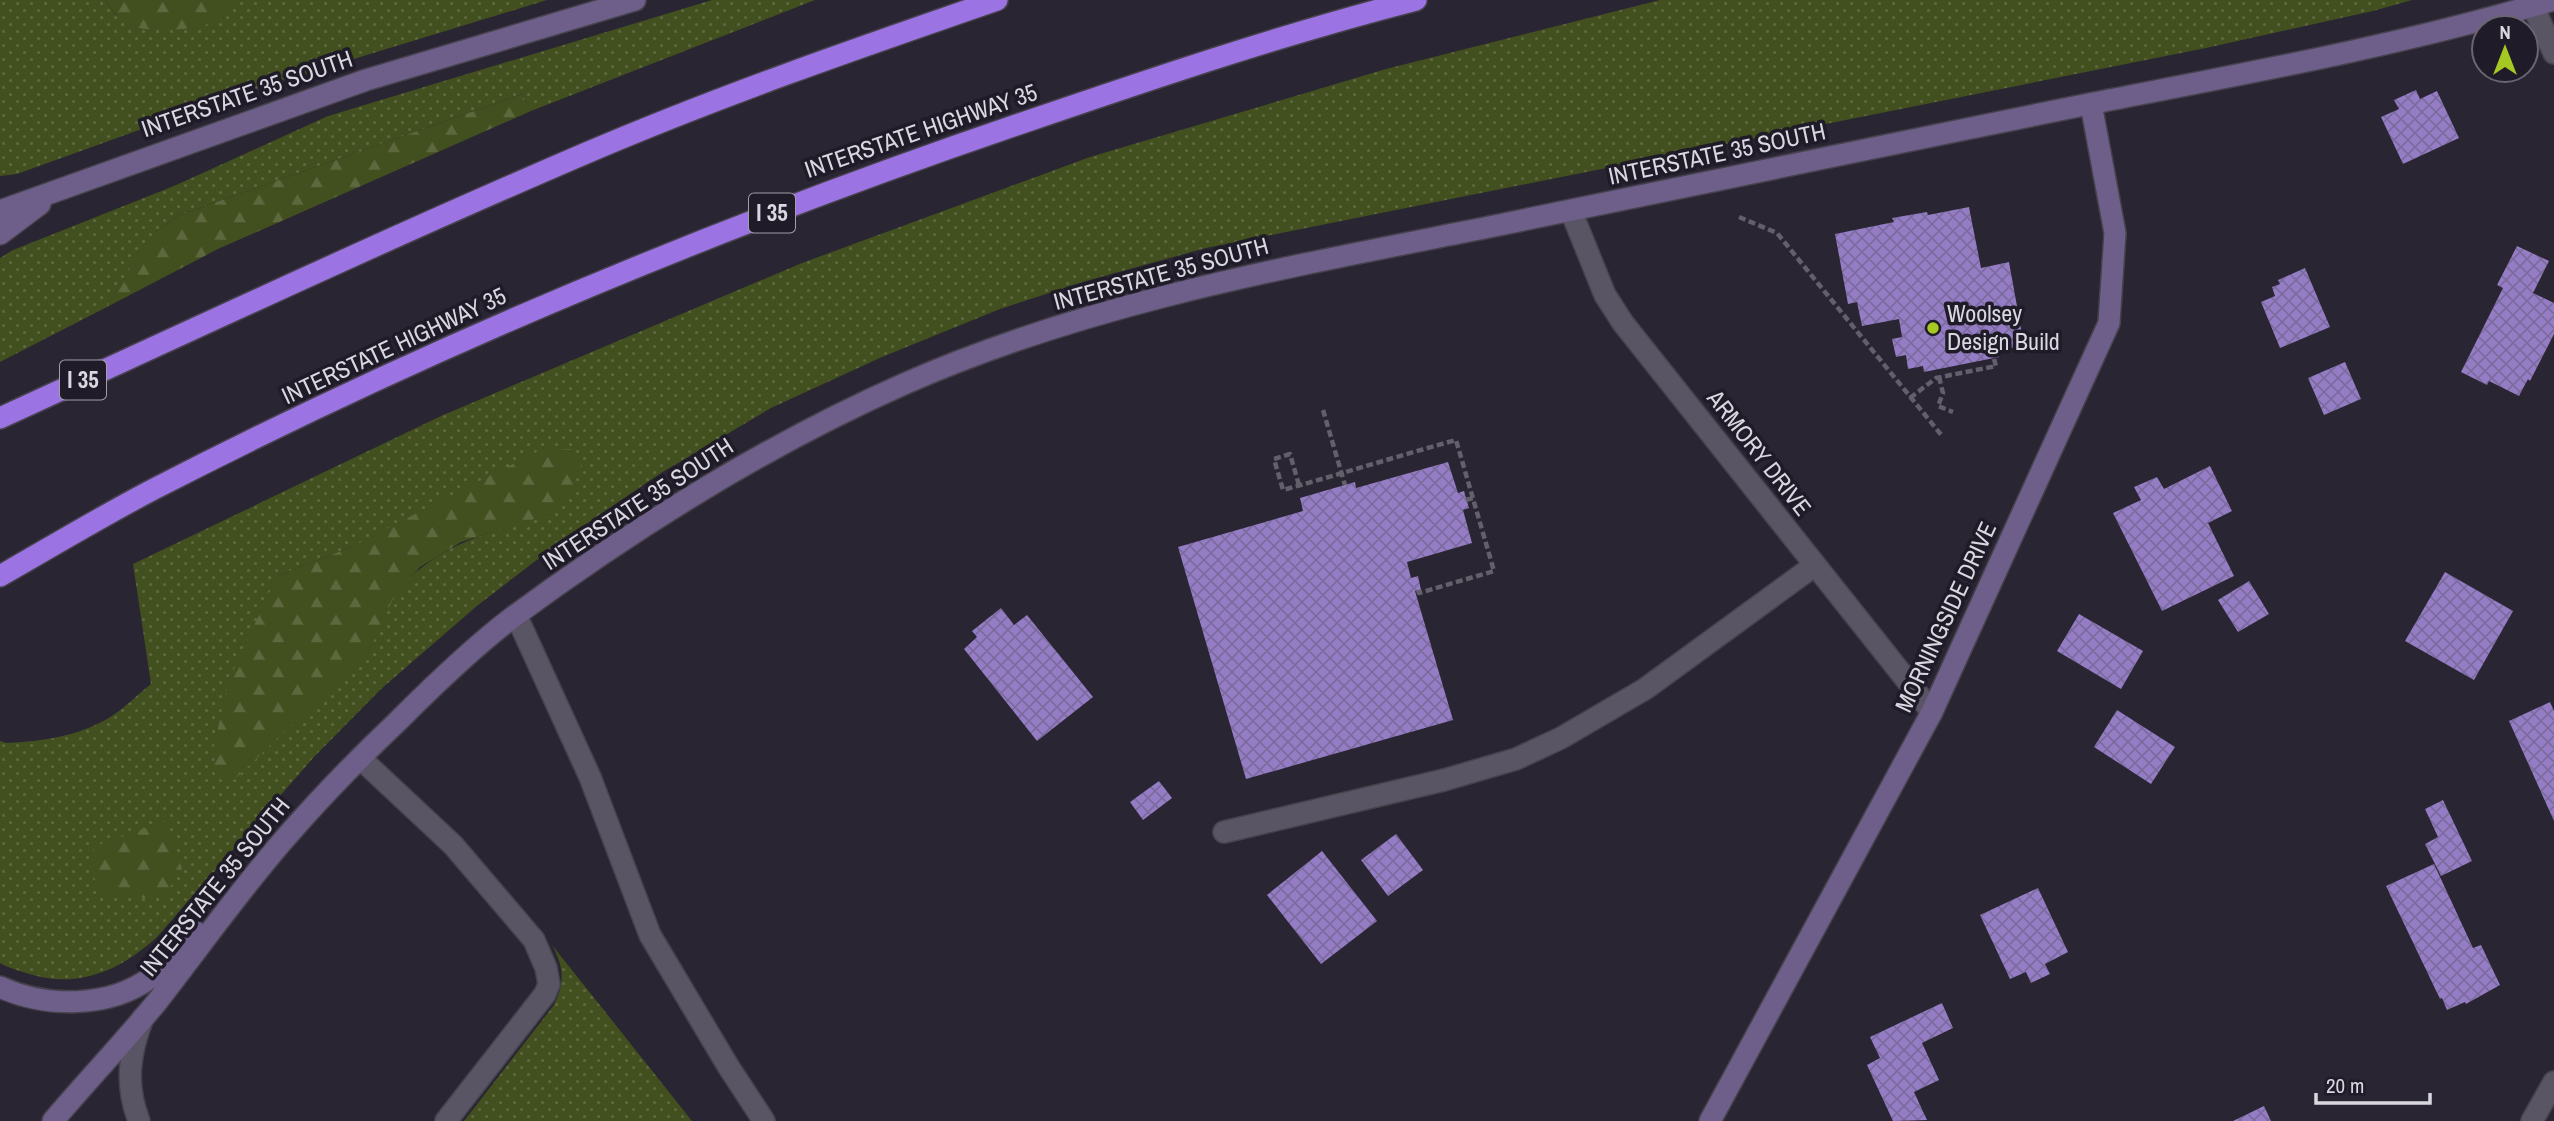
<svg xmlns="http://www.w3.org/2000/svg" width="2554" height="1121" viewBox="0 0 2554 1121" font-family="'Archivo Narrow',sans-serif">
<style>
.green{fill:url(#green-dots);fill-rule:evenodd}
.forest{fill:url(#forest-firs)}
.building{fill:url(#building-cross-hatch)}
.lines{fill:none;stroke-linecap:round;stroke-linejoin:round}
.lane-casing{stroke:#46424d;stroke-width:24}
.street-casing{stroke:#46424d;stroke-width:24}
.secondary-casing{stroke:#46424d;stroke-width:24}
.highway-casing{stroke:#46424d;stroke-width:24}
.path{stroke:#63606b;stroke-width:4.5;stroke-dasharray:7 3.5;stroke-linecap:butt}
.lane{stroke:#5a5565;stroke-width:21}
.street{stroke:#5a5565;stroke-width:21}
.secondary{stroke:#6e5e8a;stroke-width:21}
.highway{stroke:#9b73e2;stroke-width:21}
.poi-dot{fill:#a5c822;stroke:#1f1b28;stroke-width:2.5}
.labels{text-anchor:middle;stroke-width:7;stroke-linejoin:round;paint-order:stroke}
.shield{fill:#1f1b28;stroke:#a19fa9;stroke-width:2}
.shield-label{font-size:23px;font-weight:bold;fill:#d9d7e0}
.street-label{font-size:24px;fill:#d9d7e0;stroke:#1f1b28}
.poi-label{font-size:24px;fill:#d9d7e0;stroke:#1f1b28;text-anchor:start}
</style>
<defs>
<pattern id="green-dots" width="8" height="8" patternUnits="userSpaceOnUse" patternTransform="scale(1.75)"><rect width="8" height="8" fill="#424f1e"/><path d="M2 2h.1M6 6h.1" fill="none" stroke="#5d683e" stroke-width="1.8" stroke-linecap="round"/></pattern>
<pattern id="forest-firs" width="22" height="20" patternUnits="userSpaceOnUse" patternTransform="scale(1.75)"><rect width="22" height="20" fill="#424f1e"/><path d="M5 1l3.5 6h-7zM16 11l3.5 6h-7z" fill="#5d683e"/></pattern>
<pattern id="building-cross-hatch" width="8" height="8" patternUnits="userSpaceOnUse" patternTransform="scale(1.75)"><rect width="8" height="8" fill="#957dc5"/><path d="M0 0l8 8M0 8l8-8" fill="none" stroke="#7c6b9e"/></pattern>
</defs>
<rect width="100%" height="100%" fill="#292532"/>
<g class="green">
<polygon points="0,0 105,0 116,15 223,18 241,0 547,0 239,94 17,174 0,176"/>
<polygon points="712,0 815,0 531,111 522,94 180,215 155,232 138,255 107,307 0,362 0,258 13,250 174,186 328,116"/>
<path d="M1660,0H2412L2373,11L2206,48L1206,248L1086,281L1000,309L882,357L771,408L661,473L564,539L478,605L381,689L313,758L157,937C120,971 77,990 26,973C17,970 8,968 0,963V741L6,743C43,741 75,737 107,719C123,710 137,695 151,684L133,564L441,416L802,263L1090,157L1386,69ZM550,514C492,532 427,545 392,601C382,616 376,635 369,651L277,576L351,547Z"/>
<path d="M552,945L692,1121H464L554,1005C565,982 564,967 552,945Z"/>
</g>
<g class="forest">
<path d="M105,0H241C235,6 229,15 221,19C201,30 148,35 128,24C118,19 112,9 105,0Z"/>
<polygon points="522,94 531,111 218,249 107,307 138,254 155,232 180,215"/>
<polygon points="570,449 581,455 582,466 570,493 550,514 461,542 420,567 392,601 369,651 234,780 215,779 214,747 228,682 277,576 351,547 538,451"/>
<polygon points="166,821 182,869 163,898 108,898 88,869 95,846"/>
</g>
<g class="building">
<polygon points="2416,90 2420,99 2437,91 2459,138 2403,164 2381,117 2399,109 2394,100"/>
<polygon points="1969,207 1981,268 2009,262 2024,345 1997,351 1999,357 1924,372 1923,366 1908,369 1906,355 1896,357 1892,339 1902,337 1899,319 1862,326 1857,302 1848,304 1835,234 1894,222 1892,218 1927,212 1928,215"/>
<polygon points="2517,246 2549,261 2533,293 2554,303 2554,334 2530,381 2528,379 2519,396 2489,381 2487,385 2461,372 2503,288 2497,285"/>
<polygon points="2305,268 2330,327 2280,348 2261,302 2275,296 2272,287 2280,284 2278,280"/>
<polygon points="2345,362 2361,399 2324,415 2308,378"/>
<polygon points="1448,462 1458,493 1464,491 1469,508 1463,510 1472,543 1407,562 1411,578 1418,576 1421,590 1415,591 1453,720 1246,779 1178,547 1303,511 1300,498 1355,482 1356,488"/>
<polygon points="2210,466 2232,511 2208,523 2234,576 2162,611 2113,513 2141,500 2134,487 2157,477 2164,489"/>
<polygon points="2445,572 2513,611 2474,680 2405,641"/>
<polygon points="2249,581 2269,614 2238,632 2218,600"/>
<polygon points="1001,608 1014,625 1027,615 1093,697 1037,741 964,649 977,637 972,631"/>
<polygon points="2079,614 2143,651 2121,689 2057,651"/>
<polygon points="2550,702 2554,711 2554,821 2509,721"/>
<polygon points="2117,710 2175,747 2151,784 2094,747"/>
<polygon points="1159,781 1172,798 1143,820 1130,802"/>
<polygon points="2443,800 2472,861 2441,876 2425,844 2438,837 2425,809"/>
<polygon points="1396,834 1423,870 1388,896 1361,860"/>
<polygon points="1322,851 1377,921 1321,964 1267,895"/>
<polygon points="2434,864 2473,948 2481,945 2500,985 2466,1004 2465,1002 2447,1010 2442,998 2440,999 2386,886"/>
<polygon points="2038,888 2068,952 2045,964 2050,974 2031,983 2026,972 2010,979 1980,915"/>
<polygon points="1942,1003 1953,1028 1922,1043 1939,1080 1914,1092 1927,1120 1893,1121 1867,1065 1880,1058 1870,1037"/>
<polygon points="2264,1106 2271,1121 2233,1121"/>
</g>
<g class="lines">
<g class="lane-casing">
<g id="lane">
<polyline points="516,615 590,777 650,935 728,1066 764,1121"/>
<polyline points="360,758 453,845 534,940 546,968 549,984 545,994 446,1121"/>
<polyline points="1224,832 1444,780 1516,759 1561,738 1645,689 1815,565"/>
<path d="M139,1121C125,1085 129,1053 143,1018"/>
</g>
</g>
<g class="street-casing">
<g id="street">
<polyline points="2533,6 2554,53"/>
<polyline points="1571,211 1605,295 1623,323 1932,712"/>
<polyline points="2532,1121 2554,1082"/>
</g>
</g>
<g class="secondary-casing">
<g id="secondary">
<polyline points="0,211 366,80 635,0"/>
<polyline points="0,234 40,204"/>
<path d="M0,987C46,1008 109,1008 150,978C167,967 181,947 196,932"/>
<path d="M53,1121C87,1081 123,1043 156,1003C200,947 241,888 288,835C322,796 359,758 397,722C433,686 472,648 513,617C634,528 766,445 904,384C1092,301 1294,266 1494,226C1695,186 1894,143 2094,103C2248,73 2403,45 2553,0"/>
<polyline points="1710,1121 1932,712 2109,323 2115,233 2091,104"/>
</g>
</g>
<g class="highway-casing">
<g id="highway">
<path d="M0,418C194,329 388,238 584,154C719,96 858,48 997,0"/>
<path d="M0,576C51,547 102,516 154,489C437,343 733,221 1034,119C1160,76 1287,33 1416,0"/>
</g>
</g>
<g class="path">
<polyline points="1739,217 1777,233 1943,437"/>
<polyline points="1939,377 1943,393 1938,406 1953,412"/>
<polyline points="1910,398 1936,378 1996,366 1994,359"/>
<polyline points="1323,410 1345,485"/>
<path d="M1299,485L1290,454L1274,459L1283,490C1341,474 1398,456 1456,440L1494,571L1419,593L1418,590"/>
<polyline points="1466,500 1473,498"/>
</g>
<use href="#lane" class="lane"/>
<use href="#street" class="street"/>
<use href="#secondary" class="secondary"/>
<use href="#highway" class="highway"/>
</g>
<circle class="poi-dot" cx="1933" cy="328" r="7"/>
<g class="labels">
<g class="shield">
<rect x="749" y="193.5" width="46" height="39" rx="5"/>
<rect x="60" y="360.5" width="46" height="39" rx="5"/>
</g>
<g class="shield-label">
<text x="772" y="221">I 35</text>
<text x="83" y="388">I 35</text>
</g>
<g class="street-label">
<text transform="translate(247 94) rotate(-19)" y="8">INTERSTATE 35 SOUTH</text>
<text transform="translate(921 131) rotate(-19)" y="8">INTERSTATE HIGHWAY 35</text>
<text transform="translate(1717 154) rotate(-12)" y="8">INTERSTATE 35 SOUTH</text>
<text transform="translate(1161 274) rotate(-15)" y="8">INTERSTATE 35 SOUTH</text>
<text transform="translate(394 346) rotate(-25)" y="8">INTERSTATE HIGHWAY 35</text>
<text transform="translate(1759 453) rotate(52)" y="8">ARMORY DRIVE</text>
<text transform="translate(638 504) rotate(-33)" y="8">INTERSTATE 35 SOUTH</text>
<text transform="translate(1946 617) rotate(-65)" y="8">MORNINGSIDE DRIVE</text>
<text transform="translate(215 887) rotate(-51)" y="8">INTERSTATE 35 SOUTH</text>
</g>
<g class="poi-label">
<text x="1947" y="322">Woolsey<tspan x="1947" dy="28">Design Build</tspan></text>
</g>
</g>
<g transform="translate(2505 49)"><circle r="33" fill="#1f1b28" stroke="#696672" stroke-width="2"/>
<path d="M0-5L12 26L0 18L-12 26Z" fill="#a5c822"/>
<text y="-10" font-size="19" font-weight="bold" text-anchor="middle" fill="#d9d7e0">N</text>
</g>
<path d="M2316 1093v10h114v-10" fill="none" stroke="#d9d7e0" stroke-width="3.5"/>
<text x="2326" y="1093" font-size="21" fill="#d9d7e0" stroke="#1f1b28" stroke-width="5" paint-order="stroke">20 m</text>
</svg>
